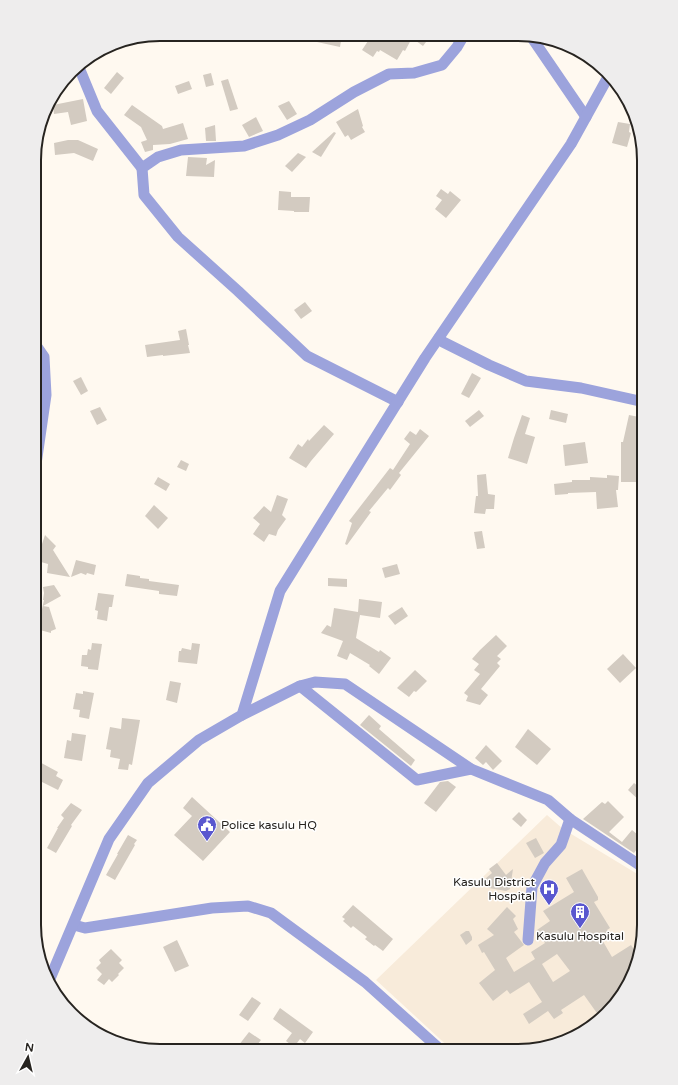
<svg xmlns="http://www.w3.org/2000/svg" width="678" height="1085" viewBox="0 0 678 1085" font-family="'Varela Round',sans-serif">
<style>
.built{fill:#f8ebda}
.building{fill:#d3cbc1;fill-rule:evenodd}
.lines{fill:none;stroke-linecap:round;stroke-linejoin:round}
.minor{stroke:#9ca3dc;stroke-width:11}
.labels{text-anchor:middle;stroke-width:3;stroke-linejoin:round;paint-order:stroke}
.poi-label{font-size:12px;fill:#272420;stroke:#fff;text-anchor:start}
.rim{fill:none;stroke:#272420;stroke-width:2}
</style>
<rect width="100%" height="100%" fill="#fff9f0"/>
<polygon class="built" points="547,815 563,829 644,878 644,933 634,973 618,1001 566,1041 518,1051 453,1051 376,980"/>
<g class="building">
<polygon points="319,34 342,35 340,47 317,42"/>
<polygon points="359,35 424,35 429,38 423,46 412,38 405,51 403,50 397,60 380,50 379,52 377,51 373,57 362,50 368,41"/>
<polygon points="117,72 124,78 111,94 104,88"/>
<polygon points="211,73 214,85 206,87 203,75"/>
<polygon points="228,79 238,109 230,111 221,81"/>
<polygon points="189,81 192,89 178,94 175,86"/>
<polygon points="83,99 87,121 71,125 68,112 54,114 53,105"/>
<polygon points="289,101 297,114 287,120 278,106"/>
<polygon points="132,105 162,126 163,129 183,123 188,139 170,144 153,145 153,150 145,152 141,142 147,140 141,127 124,115"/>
<polygon points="358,109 363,126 362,127 365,132 351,140 348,135 345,137 336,122"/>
<polygon points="256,117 263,131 249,137 242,125"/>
<polygon points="618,122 630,124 629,132 631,133 627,147 612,143"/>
<polygon points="215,125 216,141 206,141 205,128"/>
<polygon points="334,132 336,133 321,157 312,152"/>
<polygon points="68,140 78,140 98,149 93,161 74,153 55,155 54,143"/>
<polygon points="298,153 306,157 292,172 285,166"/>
<polygon points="188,157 207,158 206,165 215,160 214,177 186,176"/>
<polygon points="441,189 448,194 450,191 461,200 446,218 435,209 442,200 436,196"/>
<polygon points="279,191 291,192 291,197 310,197 309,212 294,212 294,211 278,210"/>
<polygon points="305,302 312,311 301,319 294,310"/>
<polygon points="186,329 189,345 188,345 190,353 163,356 163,355 147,357 145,345 180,340 178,331"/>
<polygon points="472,373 481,378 469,398 461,394"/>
<polygon points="81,377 88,391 81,395 73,381"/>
<polygon points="100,407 107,420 97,425 90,411"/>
<polygon points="479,410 484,416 470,427 465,421"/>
<polygon points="551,410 568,414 566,423 549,419"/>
<polygon points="522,415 530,418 525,434 535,437 527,464 508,458 514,438"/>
<polygon points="629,415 644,418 644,473 642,473 642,482 621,482 621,442 623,442"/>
<polygon points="324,425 334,434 311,461 306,468 289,458 298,444 302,447 308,439 309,441"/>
<polygon points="420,429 429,436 399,473 401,475 390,490 388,488 369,511 371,512 347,545 345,544 352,523 349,521 390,468 393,470 410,444 404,439 410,431 416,435"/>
<polygon points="585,442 588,463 565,466 563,445"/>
<polygon points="181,460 189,464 186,471 177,467"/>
<polygon points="486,474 488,494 495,495 494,509 486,509 485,514 474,513 476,496 478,496 477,475"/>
<polygon points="607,475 619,476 618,490 616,490 618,507 597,509 596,492 568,493 568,494 555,495 554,484 572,482 572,480 590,480 590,477 607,478"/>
<polygon points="158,477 170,484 166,491 154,484"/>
<polygon points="277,495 288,499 282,515 286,519 278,530 276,536 269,534 264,542 253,534 260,524 253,518 264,506 271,512"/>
<polygon points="154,505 168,518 158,529 145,516"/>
<polygon points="482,531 485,548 477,549 474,532"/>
<polygon points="45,535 56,546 53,550 70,577 47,573 48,564 34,560 35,548 40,550"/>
<polygon points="76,560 96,565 94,575 87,573 86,575 81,573 71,577"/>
<polygon points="397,564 400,574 385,578 382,568"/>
<polygon points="127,574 140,576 140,578 149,579 149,581 179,585 177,596 159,594 159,591 125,586"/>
<polygon points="328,578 347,579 347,587 328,586"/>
<polygon points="54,585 61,596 43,606 49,607 56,629 51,631 51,633 40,630 41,624 39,623 44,600 43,600 44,593 43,587"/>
<polygon points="98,593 114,595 112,607 109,607 107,621 97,619 98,611 95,610"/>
<polygon points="359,599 382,602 380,618 360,615 356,638 379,652 380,650 391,658 379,674 369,666 370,665 350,653 347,660 337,656 343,641 321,633 327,625 331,627 334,608 358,612"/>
<polygon points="402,607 408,616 395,625 388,616"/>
<polygon points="496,635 507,646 497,656 501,659 497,663 500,666 481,689 488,695 480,705 466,701 468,696 464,693 480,674 474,670 479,664 472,659 480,650"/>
<polygon points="92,643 102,644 98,670 88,669 88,667 81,666 82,655 87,655 88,649 91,650"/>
<polygon points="192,643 200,644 197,664 178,662 179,651 181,651 182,648 191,650"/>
<polygon points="623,654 636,668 620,683 607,669"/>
<polygon points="415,670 427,681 416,692 414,691 409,697 397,688"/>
<polygon points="170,681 181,683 177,703 166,700"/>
<polygon points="83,691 94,693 89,719 79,717 80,710 73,709 76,693 83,694"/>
<polygon points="369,715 381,726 379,729 415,760 411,766 360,725"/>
<polygon points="122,718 140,720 132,765 129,764 128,770 118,769 120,759 110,757 111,750 106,749 110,727 121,729"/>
<polygon points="528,729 551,749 537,765 515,747"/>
<polygon points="72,733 86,735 82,761 64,758 67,740 71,741"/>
<polygon points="486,745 502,761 493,770 486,762 483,765 475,758"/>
<polygon points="34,759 58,772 56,776 63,780 58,790 34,778"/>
<polygon points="448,781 456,787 436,812 424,803 440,782"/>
<polygon points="634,783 644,791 644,797 640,801 628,790"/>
<polygon points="192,797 230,832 203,861 174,835 192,816 183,808"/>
<polygon points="608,801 624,817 609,832 622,842 632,830 644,840 634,853 583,819 602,802 605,804"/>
<polygon points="71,803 82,810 71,825 72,826 56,853 47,848 58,828 57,828 64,818 61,815"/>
<polygon points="519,812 527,820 521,827 512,819"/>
<polygon points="128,835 137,840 134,844 135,845 115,880 106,875 118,854 117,854"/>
<polygon points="536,838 544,853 535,858 526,843"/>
<polygon points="497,863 506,875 513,869 510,889 506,891 489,888 485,879 492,873 489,869"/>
<path d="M582,869L598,897V900L594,902L610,928L607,930L609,933L601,938L612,957L631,945L638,956L634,973L618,1001L599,1016L584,995L561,1010L563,1013L554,1019L548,1011L529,1024L523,1014L542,1002L529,982L510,994L507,990L493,1001L479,983L495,970L484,952L482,953L478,945L494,935L487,929L507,907L516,916L513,919L518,929L514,932L524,945L506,958L514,972L535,959L531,952L545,943L537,930L550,921L543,911L574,892L566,878ZM557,954L570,971L553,982L542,964Z"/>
<polygon points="353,905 393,939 383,951 375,945 374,946 365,939 367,937 353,926 351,928 343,921 345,919 342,917"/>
<polygon points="466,931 469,931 472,937 472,940 466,945 460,935"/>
<polygon points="177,940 189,966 175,972 163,947"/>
<polygon points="111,949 122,960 119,963 124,968 118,974 119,975 112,982 109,979 104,985 97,980 102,974 96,968 101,963 99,960"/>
<polygon points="252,997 261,1003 248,1021 239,1015"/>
<polygon points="280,1008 313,1032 305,1043 300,1039 294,1047 286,1041 292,1033 273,1019"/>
<polygon points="249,1032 261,1040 253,1050 235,1050"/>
</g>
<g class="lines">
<g class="minor">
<polyline points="530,35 586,117"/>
<polyline points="78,65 97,111 142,168"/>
<polyline points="439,338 443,342 489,365 526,381 581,388 644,402"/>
<polyline points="398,402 307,356 238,291 178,237 144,195 142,168 158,157 181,150 244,146 278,135 310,120 354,92 389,74 414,73 442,65 457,47 464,35"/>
<polyline points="35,471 46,395 44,357 35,344"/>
<polyline points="300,686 417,780 471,769"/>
<polyline points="242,715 300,686 315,682 345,684 471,769 548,800 570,819 644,868"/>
<polyline points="74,925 85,928 212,908 248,906 271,913 365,982 442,1051"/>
<polyline points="528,940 532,887 545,863 561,845 570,819"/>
<polyline points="49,981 109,839 148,783 199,740 242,715 280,591 425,358 571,144 608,77"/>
<polyline points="81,1022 86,1026"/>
</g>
</g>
<defs>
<g id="civic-pin" transform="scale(1)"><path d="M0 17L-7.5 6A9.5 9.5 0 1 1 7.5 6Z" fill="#5957cf" stroke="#fff"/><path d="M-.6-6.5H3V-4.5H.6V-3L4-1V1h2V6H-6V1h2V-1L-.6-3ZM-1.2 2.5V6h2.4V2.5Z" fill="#fff"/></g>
<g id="hospital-pin" transform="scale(1)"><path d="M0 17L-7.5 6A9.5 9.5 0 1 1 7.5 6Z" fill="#5957cf" stroke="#fff"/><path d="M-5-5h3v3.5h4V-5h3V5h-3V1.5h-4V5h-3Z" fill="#fff"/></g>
<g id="building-pin" transform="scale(1)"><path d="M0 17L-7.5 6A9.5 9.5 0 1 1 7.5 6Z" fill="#5957cf" stroke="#fff"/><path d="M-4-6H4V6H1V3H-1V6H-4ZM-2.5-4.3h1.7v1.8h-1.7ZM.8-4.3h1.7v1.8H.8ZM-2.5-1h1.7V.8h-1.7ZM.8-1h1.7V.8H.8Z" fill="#fff"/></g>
</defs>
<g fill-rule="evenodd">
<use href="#civic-pin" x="207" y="825"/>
<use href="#hospital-pin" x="549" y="889"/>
<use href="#building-pin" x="580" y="912"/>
</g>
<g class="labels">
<g class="poi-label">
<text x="221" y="829">Police kasulu HQ</text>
<text x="535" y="886" text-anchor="end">Kasulu District<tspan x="535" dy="14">Hospital</tspan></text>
<text x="580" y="940" text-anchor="middle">Kasulu Hospital</text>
</g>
</g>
<path d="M0 0H678V1085H0ZM160 41H518A119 119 0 0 1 637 160V925A119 119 0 0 1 518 1044H160A119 119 0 0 1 41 925V160A119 119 0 0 1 160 41Z" fill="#eeeded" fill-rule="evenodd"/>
<path class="rim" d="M160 41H518A119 119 0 0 1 637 160V925A119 119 0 0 1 518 1044H160A119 119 0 0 1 41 925V160A119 119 0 0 1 160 41Z"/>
<g transform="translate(28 1057) rotate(8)" stroke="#ffffff" stroke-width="3" paint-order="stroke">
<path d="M0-3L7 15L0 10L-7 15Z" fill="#272420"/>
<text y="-6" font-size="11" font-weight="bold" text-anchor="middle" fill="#272420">N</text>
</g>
</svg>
